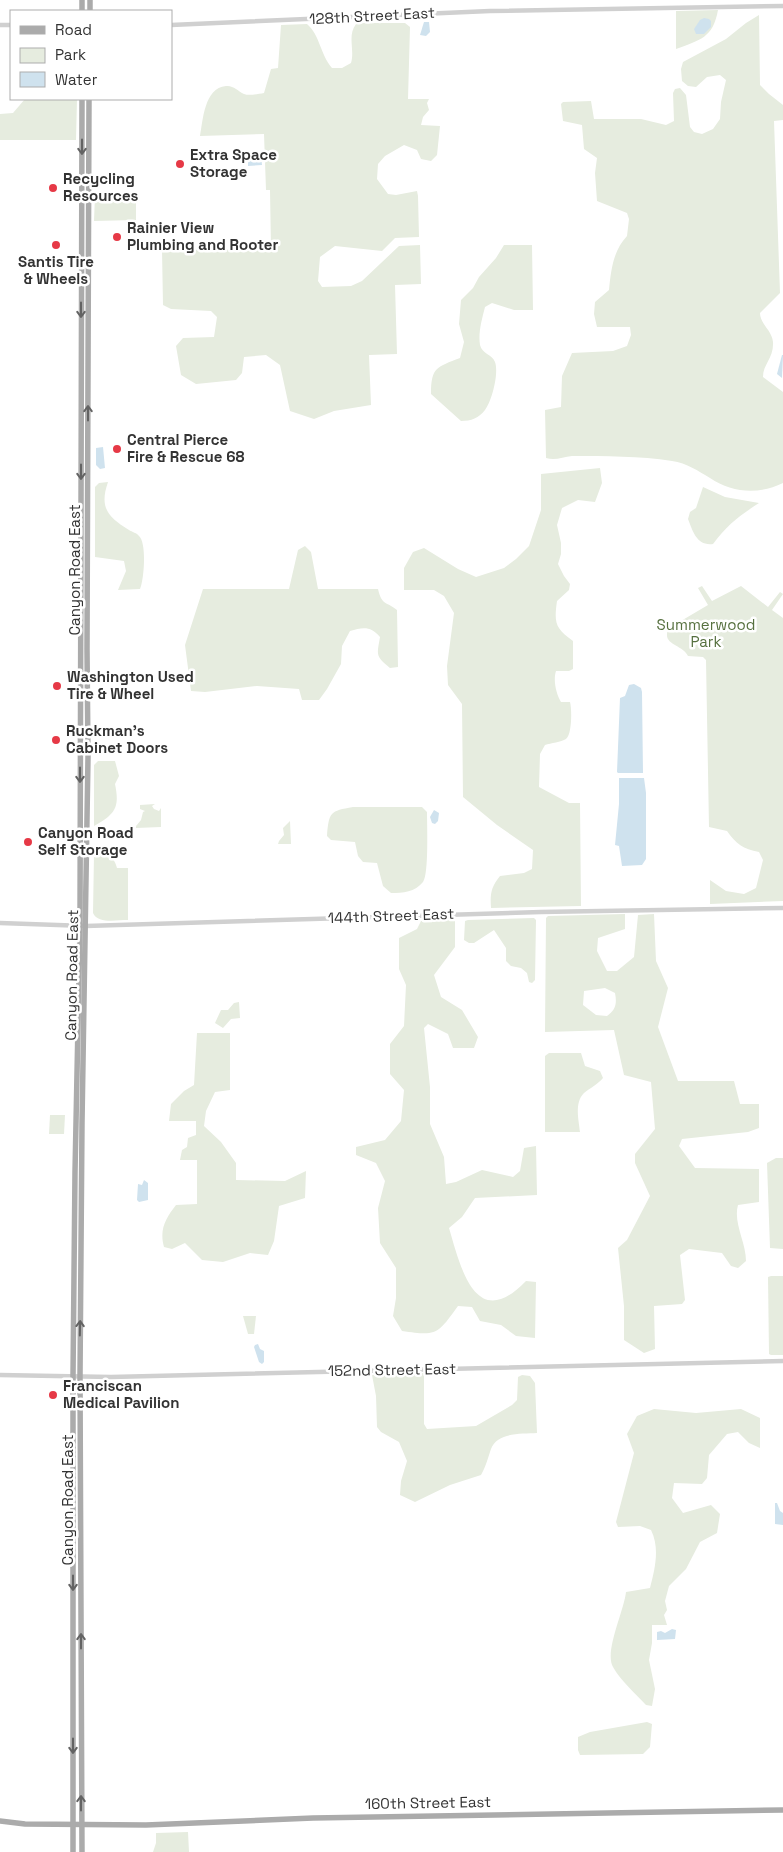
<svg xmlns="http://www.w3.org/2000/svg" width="783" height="1852" viewBox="0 0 783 1852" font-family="'Space Grotesk',sans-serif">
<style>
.green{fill:#e6ecdf;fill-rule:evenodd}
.water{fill:#cfe2ee}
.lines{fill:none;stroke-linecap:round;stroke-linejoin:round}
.minor{stroke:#d0d0d0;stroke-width:4.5}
.major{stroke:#ababab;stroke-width:5.5}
.oneway{stroke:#636363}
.poi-dot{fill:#e63946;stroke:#fff;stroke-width:2}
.labels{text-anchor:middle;stroke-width:5;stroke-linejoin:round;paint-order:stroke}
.street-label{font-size:15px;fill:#333;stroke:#fff}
.poi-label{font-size:15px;font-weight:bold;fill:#333;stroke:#fff;text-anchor:start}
.park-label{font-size:15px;fill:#56703f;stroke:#fff}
</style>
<rect width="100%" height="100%" fill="#fff"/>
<g class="green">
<path d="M718,10C713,38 700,40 676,49V11Z"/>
<path d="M759,15L760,85L769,94L783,105V120L774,121L780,293L760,313C760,324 772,330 773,342C774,358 763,364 763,377L783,392V483C759,495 732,493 710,478C698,471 687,463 672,461C640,456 605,456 572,456C563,457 555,461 546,458L545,410L561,407L562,376L572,353L613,351L627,346L631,335L630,327H597L594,314L595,302L609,290C611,270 613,251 627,236L629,219L627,213L597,201L595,173L597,158L584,149L582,125L563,121L561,104L563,102L591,101L594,119H641L666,125L674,121L673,93L675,89L680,88L686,95L690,127L694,132L702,134L713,129L720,119L721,102L726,80L720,75L707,77L696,87L688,86L682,81L681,69L683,62L726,39L746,23Z"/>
<path d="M364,23H405L410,27L408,99H429L427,103L429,110L423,117L421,125L440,126L437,155L431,161L421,159L417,150L404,145L385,156L378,164L377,179L388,194L396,195L417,191L418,196L419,237L395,238L382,251L335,246L320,257L318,281L322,287L351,286L362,281L399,246L420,245L421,284L395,285L397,354L369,355L371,405L334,411L314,419L290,411L280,365L266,355L244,357L242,373L236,380L196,384L181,375L176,346L183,338L214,337L217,317L211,311L171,309L163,305L162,250L271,249L270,190H266L264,134L200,136C203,121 204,88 226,86C233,85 238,91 244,94C249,96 258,94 264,93L271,69L278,68L281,25L307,24C320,35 320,54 332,68H342L351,63C355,50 347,36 356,24Z"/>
<polygon points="25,99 77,99 76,140 0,140 0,114 13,113"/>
<polygon points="136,194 136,220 94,221 95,195"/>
<path d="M504,245H532L533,310H514L492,303L485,307C482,319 478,333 480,345C482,354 492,354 495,362C499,373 492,401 485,410C479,418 471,421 461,421L431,394C431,367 437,367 460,358L464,342L459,324L461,300L473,288L479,277L496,258Z"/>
<path d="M600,468L602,483L595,502L578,500L562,508L557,525L561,543V554L558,564L564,576L570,584L569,590L557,601C554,623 555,628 573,641V669L569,671H556C553,680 556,694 561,702H570C572,709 572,735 566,739C561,742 551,743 545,745L540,754L539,787L569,803H580L581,906L491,908C490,894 491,887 500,876L524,873L532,869L533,850L497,825L463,797L462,704L448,685L447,666L454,613L444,596L434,590H404V568L413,552L424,548L458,569L476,577L504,568L516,559L529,546L541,510V474Z"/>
<path d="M108,482C99,508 108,517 129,530C132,532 137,533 139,536C147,543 144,580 140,589L118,590L126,571L124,561L95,557V487L99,483Z"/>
<path d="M703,487L725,497L759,503C739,516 727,525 713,544C697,546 693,532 688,519L690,512L696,508Z"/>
<path d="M305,546L311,552L318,589H378C382,606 386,601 397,610L398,667L390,668C375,656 377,655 380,637C371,626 363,627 350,631L342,646L341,664L327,689L319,700H302L299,689L257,686L205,692L191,691L185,645L203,589H289L298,550Z"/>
<path d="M702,586L712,601L741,586L768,607L780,592L783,594L772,610L783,618V901L710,904V880L726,891L744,894L756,888L763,860L759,852C743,849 736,844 727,831L709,827L706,660L703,657L688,656C683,644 660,645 669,628L708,605L698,588Z"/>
<path d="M98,761H115L119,776L115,784C120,808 115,814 94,826V765Z"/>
<polygon points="155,804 152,806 154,809 159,811 161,808 161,827 136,828 136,826 141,820 143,812 145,811 140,809 140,805"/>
<path d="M353,807H422L427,812C427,825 429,874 423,882C415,892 403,893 391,893L383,886L377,863L363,862L358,856L355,842L331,840L327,836C329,812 330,811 353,807Z"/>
<polygon points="290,821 291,844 278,844 279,841 284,835 283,828"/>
<path d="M94,854C106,854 114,855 117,868H128V920C116,920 98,924 93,913Z"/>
<path d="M625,914V929L598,938L597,951L607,971H617L634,957L638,915L654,914L656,961L668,988L658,1027L678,1081H734L740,1104H759V1128L748,1132L682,1139L679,1146L695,1168L759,1169V1202L738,1205C733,1223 746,1242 746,1261L738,1268L731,1266L722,1253L689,1249L680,1255L685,1300L682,1304L654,1306L655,1349L644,1353L624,1340V1306L618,1248L627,1240L650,1196L635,1163V1154L655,1129L651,1082L624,1075L614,1030L545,1032L546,918L548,916ZM605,988L615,993C617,1003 616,1010 607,1016L596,1015L583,1005L584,991Z"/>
<polygon points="534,918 536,920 535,980 532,983 529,982 527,973 521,968 511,966 506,961 506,948 494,930 474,943 469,943 464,940 465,921 468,920"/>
<path d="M455,920V947L434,975L441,997L462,1010L478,1037L474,1048H453L448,1034L428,1024L424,1028L430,1087V1124L444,1157L446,1184L456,1182L482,1170L513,1177L520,1171L524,1148L536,1146L537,1195L475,1198L462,1217L449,1228C461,1269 476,1333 526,1281L536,1282L535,1338L516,1336L501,1325L480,1321L472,1307L458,1306C437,1335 437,1336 402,1331L393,1316L396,1298V1268L380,1243L378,1208L385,1181L376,1163L356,1155V1147L385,1140L401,1121L404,1090L390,1074V1044L404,1026L406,985L399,969V938L417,929L421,921Z"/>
<polygon points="239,1002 240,1018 231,1019 223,1028 215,1023 221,1010 228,1010 234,1003"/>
<path d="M197,1033H230V1090L215,1092L206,1111L204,1126L221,1142L236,1163V1180L285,1181L306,1171L305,1198L279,1206L274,1241L268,1255L250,1253L223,1262L202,1260L185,1243L172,1249L164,1247C159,1229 166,1218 176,1205L197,1204V1160H180L182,1150L187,1147L188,1138L196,1135V1121H169L171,1104L184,1091L194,1085Z"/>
<path d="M549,1053H581L585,1066L600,1071L603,1078C597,1085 590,1088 584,1093C574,1103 579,1120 580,1132H545V1056Z"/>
<polygon points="50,1115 65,1115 64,1134 49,1134"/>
<polygon points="776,1158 783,1158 783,1249 770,1248 767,1163"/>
<polygon points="771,1276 783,1276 783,1355 771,1355 769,1354 768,1277"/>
<polygon points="243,1316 256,1316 254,1334 248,1334"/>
<path d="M424,1373V1424L427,1429L476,1426L512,1405L517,1400L518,1377L522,1375L530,1376L535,1383L537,1433C522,1434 497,1432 491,1449C488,1458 486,1466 481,1475L450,1485L415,1502L400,1495L401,1481L407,1461L399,1442L381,1432L377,1427L376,1396L372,1375Z"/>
<path d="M654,1409L696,1413L741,1409L760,1418V1448L749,1443L738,1432L727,1434L709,1455L707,1478L702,1484L674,1483L672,1498L683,1513L711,1505L720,1514L717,1533L700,1542L686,1569L669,1586L665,1601L667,1610L664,1615L667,1625H652V1643L649,1660L655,1689L652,1706L646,1705C635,1693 621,1681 613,1667C604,1652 624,1611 626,1592L650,1588C655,1569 660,1548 651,1530L640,1526L618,1527L616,1522L634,1453L627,1434L637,1416Z"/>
<polygon points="647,1722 652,1724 650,1747 643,1754 580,1755 578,1750 578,1737 590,1732"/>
<polygon points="188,1832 189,1852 153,1852 156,1843 156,1833"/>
</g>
<g class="water">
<polygon points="704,18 709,19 711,21 711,27 704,34 696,34 694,29 700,20"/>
<polygon points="424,22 429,22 430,32 426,36 420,35"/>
<polygon points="248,157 261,157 262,165 248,166"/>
<polygon points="782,355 783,355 782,378 777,374"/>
<polygon points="103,447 105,468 100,469 96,465 96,448"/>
<polygon points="634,684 641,688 642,692 643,773 618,773 617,772 620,698 625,696 629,685"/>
<polygon points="619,778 644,778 646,793 646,859 642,865 622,866 619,846 615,845 619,804"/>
<polygon points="434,810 439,813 438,821 435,824 432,823 430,817"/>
<polygon points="144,1180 148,1183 148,1200 139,1202 137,1200 138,1184 142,1185"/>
<polygon points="258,1344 260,1349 264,1351 264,1362 262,1364 259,1362 254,1347 255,1345"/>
<polygon points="775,1503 777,1503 780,1511 783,1513 783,1525 775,1524"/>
<polygon points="672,1629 676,1630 675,1639 657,1640 657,1632 661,1631 665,1633"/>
</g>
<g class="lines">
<g class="minor">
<polyline points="0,25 11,25"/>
<polyline points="171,25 490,11 783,6"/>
<polyline points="0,923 86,926 541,912 783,908"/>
<polyline points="0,1375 111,1377 783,1361"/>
</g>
<g class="major">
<polyline points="82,11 82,0"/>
<polyline points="90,11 90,0"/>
<polyline points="0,1821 25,1824 146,1825 313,1818 783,1810"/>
<polyline points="73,1852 73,1377 75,1172 80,926 82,99"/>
<polyline points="82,1852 80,1377 82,1123 88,757 87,649 89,99"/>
</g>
</g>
<defs><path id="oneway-shaft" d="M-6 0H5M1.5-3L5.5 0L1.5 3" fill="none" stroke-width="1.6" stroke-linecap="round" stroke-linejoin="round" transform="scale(1.25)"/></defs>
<g class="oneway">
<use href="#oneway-shaft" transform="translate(82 147) rotate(90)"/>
<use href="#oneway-shaft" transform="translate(81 310) rotate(90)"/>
<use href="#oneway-shaft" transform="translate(88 413) rotate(-90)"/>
<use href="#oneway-shaft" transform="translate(81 472) rotate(90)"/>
<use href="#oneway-shaft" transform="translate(80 775) rotate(90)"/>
<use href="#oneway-shaft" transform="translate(80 1328) rotate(-89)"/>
<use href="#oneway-shaft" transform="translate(73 1583) rotate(90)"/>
<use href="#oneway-shaft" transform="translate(81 1641) rotate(-90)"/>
<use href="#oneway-shaft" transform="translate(73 1746) rotate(90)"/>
<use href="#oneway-shaft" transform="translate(81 1803) rotate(-90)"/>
</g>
<g class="poi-dot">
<circle cx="180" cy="164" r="5"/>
<circle cx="53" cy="188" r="5"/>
<circle cx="117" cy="237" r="5"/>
<circle cx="56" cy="245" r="5"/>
<circle cx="117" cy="449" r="5"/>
<circle cx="57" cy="686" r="5"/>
<circle cx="56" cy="740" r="5"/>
<circle cx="28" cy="842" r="5"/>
<circle cx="53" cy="1395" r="5"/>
</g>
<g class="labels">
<g class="street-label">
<text transform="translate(372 16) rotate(-3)" y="5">128th Street East</text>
<text transform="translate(75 570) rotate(-90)" y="5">Canyon Road East</text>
<text transform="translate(391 916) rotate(-2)" y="5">144th Street East</text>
<text transform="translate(72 975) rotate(-89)" y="5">Canyon Road East</text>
<text transform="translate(392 1370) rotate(-1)" y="5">152nd Street East</text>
<text transform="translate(68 1500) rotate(-90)" y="5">Canyon Road East</text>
<text transform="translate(428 1803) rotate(-1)" y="5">160th Street East</text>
</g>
<g class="poi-label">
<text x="190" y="160">Extra Space<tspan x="190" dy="17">Storage</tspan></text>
<text x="63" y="184">Recycling<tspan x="63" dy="17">Resources</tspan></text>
<text x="127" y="233">Rainier View<tspan x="127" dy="17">Plumbing and Rooter</tspan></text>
<text x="56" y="267" text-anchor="middle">Santis Tire<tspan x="56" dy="17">&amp; Wheels</tspan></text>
<text x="127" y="445">Central Pierce<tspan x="127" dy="17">Fire &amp; Rescue 68</tspan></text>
<text x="67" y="682">Washington Used<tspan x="67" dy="17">Tire &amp; Wheel</tspan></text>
<text x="66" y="736">Ruckman's<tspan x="66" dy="17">Cabinet Doors</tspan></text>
<text x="38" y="838">Canyon Road<tspan x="38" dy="17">Self Storage</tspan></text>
<text x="63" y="1391">Franciscan<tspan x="63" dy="17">Medical Pavilion</tspan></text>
</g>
<g class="park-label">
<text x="706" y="630">Summerwood<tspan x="706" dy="17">Park</tspan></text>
</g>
</g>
<rect x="10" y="10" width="162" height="90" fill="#ffffff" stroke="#adadad"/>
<rect x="20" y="26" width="25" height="8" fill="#ababab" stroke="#adadad"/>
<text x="55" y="35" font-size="15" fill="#333333">Road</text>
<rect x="20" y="48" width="25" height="15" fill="#e6ecdf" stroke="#adadad"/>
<text x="55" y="60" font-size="15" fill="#333333">Park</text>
<rect x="20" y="72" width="25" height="15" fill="#cfe2ee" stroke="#adadad"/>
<text x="55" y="85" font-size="15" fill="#333333">Water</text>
</svg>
